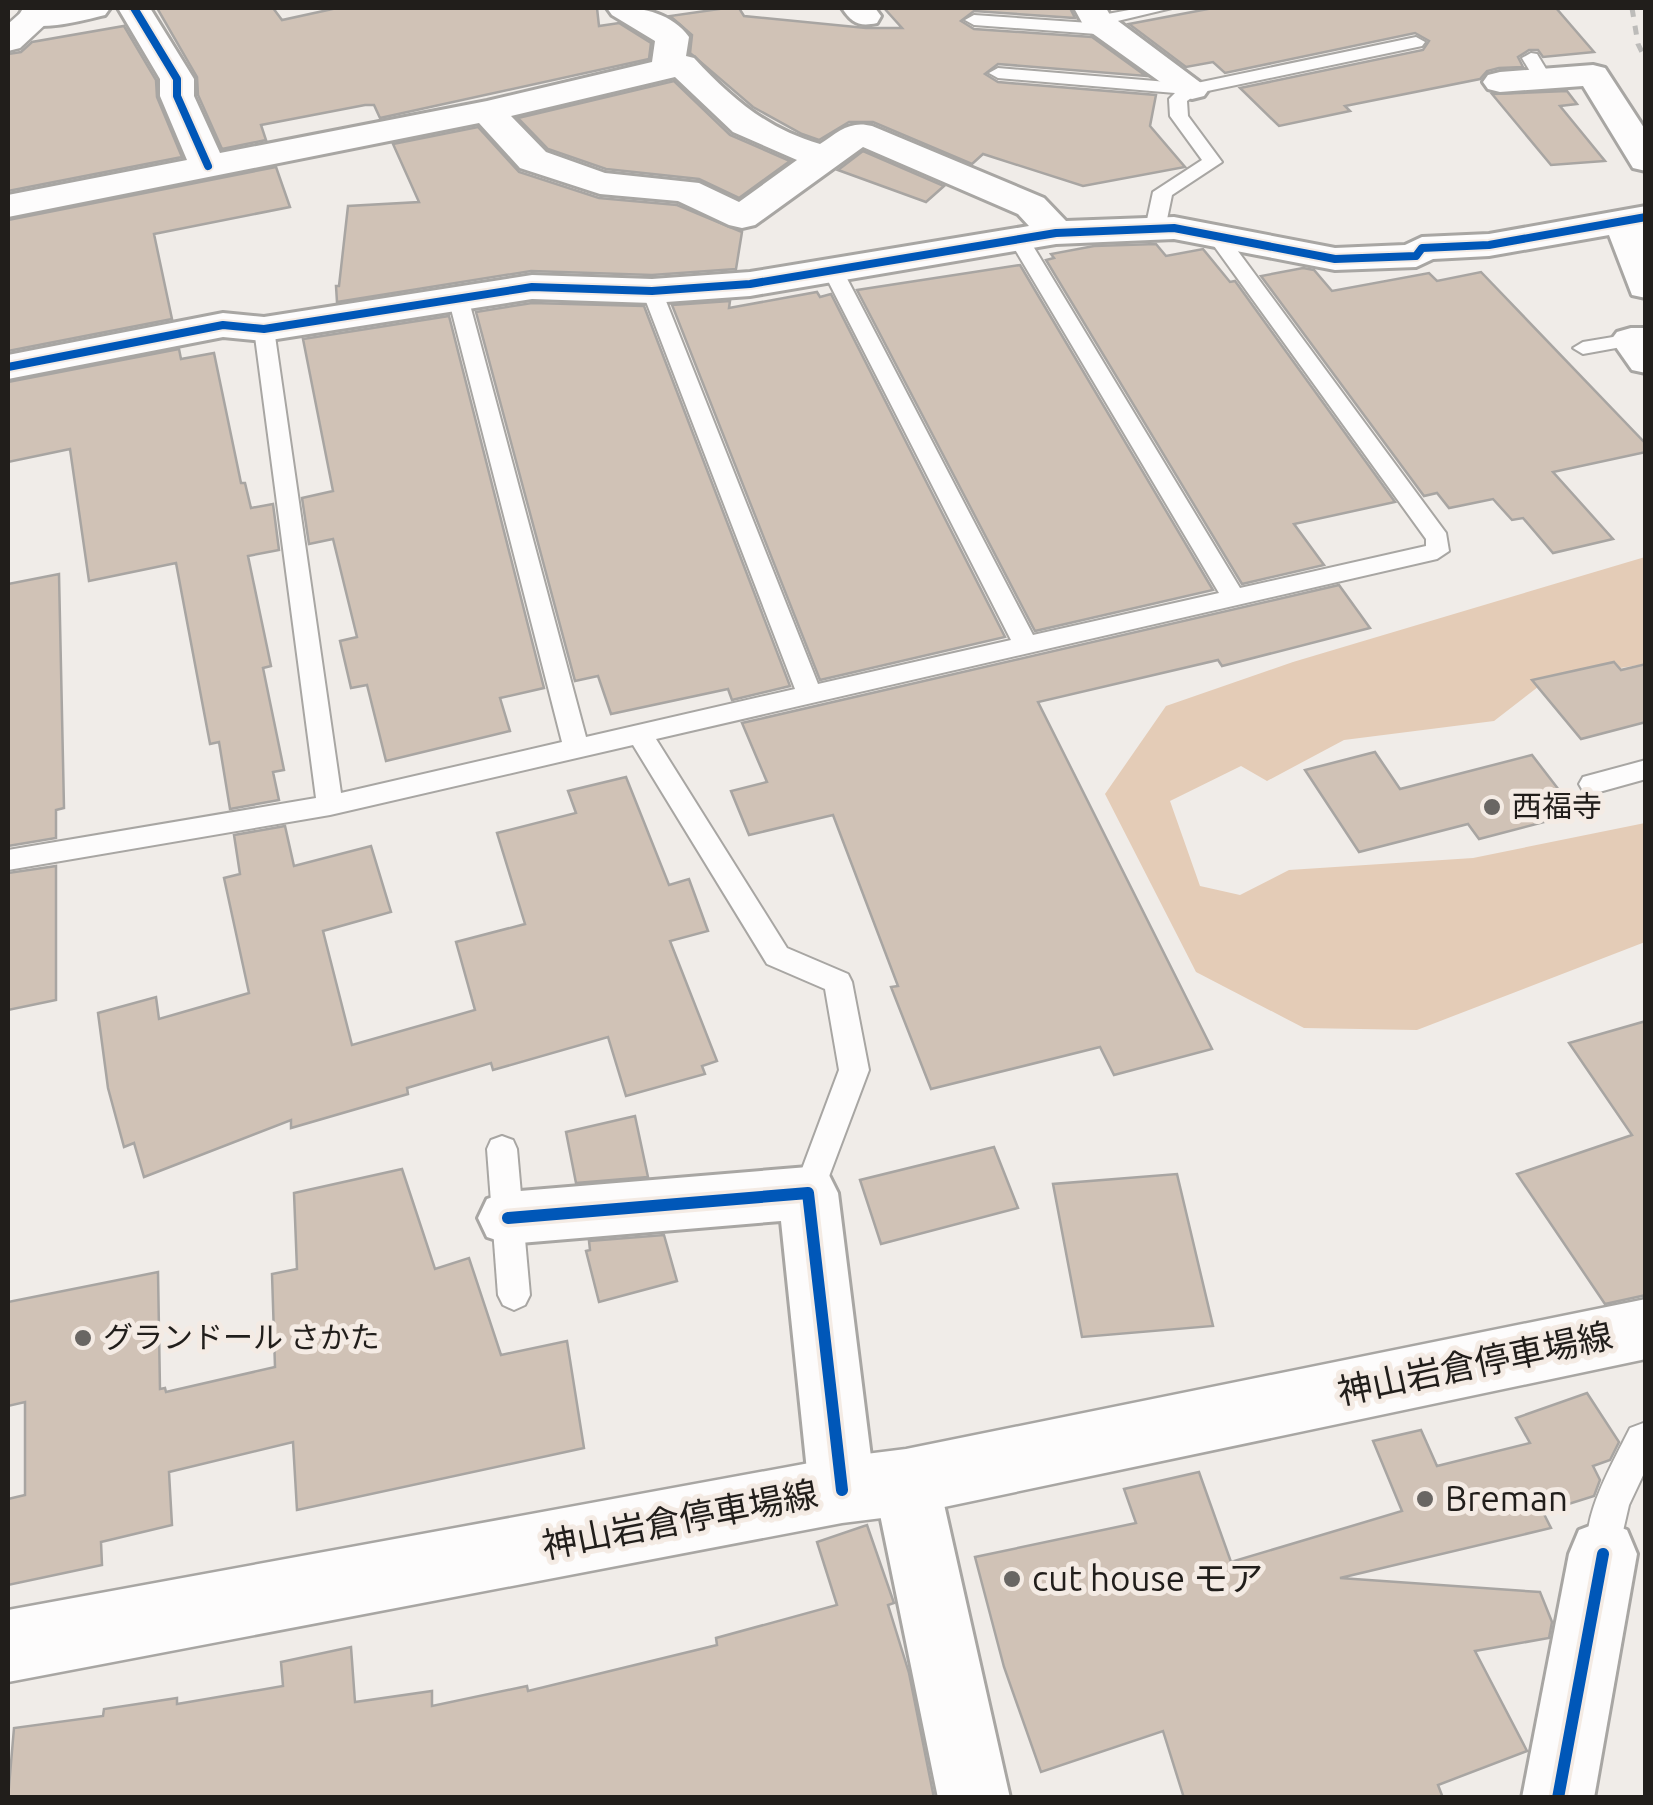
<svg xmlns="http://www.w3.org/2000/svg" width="1653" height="1805" viewBox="0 0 1653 1805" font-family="Ubuntu,'Noto Sans JP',sans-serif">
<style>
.green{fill:#e4ccb7}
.building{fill:#d0c2b6;stroke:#a8a5a2;stroke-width:2.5}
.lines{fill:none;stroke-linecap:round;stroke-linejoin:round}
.lane-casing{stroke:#a8a6a3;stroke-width:4}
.street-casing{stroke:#a8a6a3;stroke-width:6}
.secondary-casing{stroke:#a8a6a3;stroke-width:5}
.lane{fill:#fdfcfc;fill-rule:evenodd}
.street{fill:#fdfcfc;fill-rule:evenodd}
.secondary{fill:#fdfcfc;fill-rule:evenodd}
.rail{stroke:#bdbcba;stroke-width:5;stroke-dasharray:9 9;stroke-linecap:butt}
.cycleway-far1-casing{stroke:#f4ebe4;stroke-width:12}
.cycleway-casing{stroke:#f4ebe4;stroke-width:19}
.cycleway-far1{stroke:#0057b8;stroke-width:8}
.cycleway{stroke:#0057b8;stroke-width:12}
.poi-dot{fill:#696663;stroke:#f4ebe4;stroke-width:4}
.labels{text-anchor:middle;stroke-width:10;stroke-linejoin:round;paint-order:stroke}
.poi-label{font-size:30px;fill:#211e1b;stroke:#f4ebe4;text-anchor:start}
.near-street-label{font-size:35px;fill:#211e1b;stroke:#f4ebe4}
.near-poi-label{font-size:35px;fill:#211e1b;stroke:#f4ebe4;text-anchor:start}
</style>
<rect width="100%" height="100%" fill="#f0ece8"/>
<polygon class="green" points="1645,557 1645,664 1547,680 1494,721 1344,740 1267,781 1241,766 1170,801 1200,886 1240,895 1289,870 1473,858 1645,823 1645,942 1417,1030 1304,1028 1196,972 1105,794 1166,706 1293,662"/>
<g class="building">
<polygon points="157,8 273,8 282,20 337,8 597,8 599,26 619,23 651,43 649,59 380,118 374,105 365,105 261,125 266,140 222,149 198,95 197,77"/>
<polygon points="726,8 739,8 744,16 866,28 902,28 884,8 1070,8 1075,18 974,11 961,21 974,29 1092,37 1146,76 998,64 985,74 998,82 1156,95 1150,126 1185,167 1083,186 983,154 972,164 873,122 849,122 819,140 802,134 753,107 690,53 692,35 670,16"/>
<polygon points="1213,8 1556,8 1594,52 1543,57 1538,50 1529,50 1518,57 1523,67 1499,68 1487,71 1480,79 1345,106 1350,111 1279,126 1240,88 1423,50 1429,41 1415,33 1225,73 1213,62 1186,67 1129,24"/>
<polygon points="124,26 156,80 157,97 182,157 8,191 8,54 21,52 32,42"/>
<polygon points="674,81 730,135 790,161 739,198 699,179 606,169 548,149 518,118"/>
<polygon points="1567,91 1577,104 1560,106 1605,161 1551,165 1492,94"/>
<polygon points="478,127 519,172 599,198 677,205 742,232 736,269 652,275 531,271 337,302 336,286 339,286 348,206 419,202 393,144"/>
<polygon points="863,151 944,186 926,202 838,170"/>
<polygon points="276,167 290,207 154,234 172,319 8,351 8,220"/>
<polygon points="1156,244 1166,256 1203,249 1230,282 1235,281 1395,502 1294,524 1324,565 1242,584 1046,260 1054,258 1051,254 1094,246"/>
<polygon points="1020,265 1213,590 1035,631 857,290"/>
<polygon points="1303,268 1314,270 1332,291 1429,273 1437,281 1481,272 1646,444 1646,452 1553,472 1613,539 1553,553 1523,518 1512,520 1493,499 1449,508 1437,493 1424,496 1261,276"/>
<polygon points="817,292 820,297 831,294 1005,637 820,680 672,305 730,301 729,308"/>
<polygon points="532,303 644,306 790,686 732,700 728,689 611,714 598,676 575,681 476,312"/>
<polygon points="449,316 544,688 500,698 510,731 386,761 367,685 351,688 340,641 357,637 333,539 309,544 302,498 333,491 303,339"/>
<polygon points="179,349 181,359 214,353 241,483 245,483 251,508 273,504 279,550 248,556 271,666 263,668 284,770 273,772 279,800 230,809 219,742 210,744 176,563 89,581 70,449 8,462 8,382"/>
<polygon points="59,574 64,808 56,810 56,838 8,846 8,584"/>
<polygon points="1339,585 1370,628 1222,666 1218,660 1038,702 1212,1049 1114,1075 1100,1047 931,1089 891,987 898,986 833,815 749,835 731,791 767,782 742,723"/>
<polygon points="1614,662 1621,670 1646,664 1646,722 1581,739 1532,680"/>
<polygon points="1375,752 1400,789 1532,755 1569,803 1559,806 1567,816 1479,839 1468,824 1359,852 1305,770"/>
<polygon points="626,777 669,885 689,879 708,931 670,941 717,1061 702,1066 705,1074 626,1096 608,1037 493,1070 491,1063 407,1088 408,1094 291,1128 291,1120 144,1177 134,1143 124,1147 108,1088 98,1013 156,997 159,1019 249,993 224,878 240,874 234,835 285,826 294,866 371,846 391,912 323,931 352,1045 475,1010 456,942 525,924 497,833 576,813 568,791"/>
<polygon points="56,866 56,1000 8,1010 8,873"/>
<polygon points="1646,1021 1646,1295 1605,1304 1517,1174 1632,1135 1569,1043"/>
<polygon points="635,1116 648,1177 576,1183 566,1132"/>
<polygon points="994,1147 1018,1208 881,1244 860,1180"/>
<polygon points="402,1169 435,1269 469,1258 501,1355 567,1341 584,1448 297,1510 293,1442 169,1472 172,1525 101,1542 102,1565 8,1585 8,1499 25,1495 25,1402 8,1406 8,1302 158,1272 160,1389 165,1388 166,1392 275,1367 272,1274 297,1269 294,1193"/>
<polygon points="1177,1174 1213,1326 1082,1337 1053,1184"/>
<polygon points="664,1235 677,1281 599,1302 586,1251 590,1250 589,1241"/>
<polygon points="1587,1393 1619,1442 1610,1460 1593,1466 1600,1480 1594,1496 1543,1512 1551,1528 1340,1578 1540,1592 1552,1622 1549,1638 1475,1651 1527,1751 1438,1785 1443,1798 1184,1798 1163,1731 1041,1772 1004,1667 975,1557 1136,1523 1124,1489 1199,1472 1231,1562 1402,1511 1373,1441 1421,1430 1437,1466 1530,1443 1516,1418"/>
<polygon points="867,1525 894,1603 888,1605 909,1673 934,1798 8,1798 14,1728 103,1716 104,1709 177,1698 177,1704 283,1686 281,1662 351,1647 355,1702 432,1691 432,1706 527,1686 528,1691 717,1645 716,1638 837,1605 817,1542"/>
</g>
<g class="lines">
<g class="lane-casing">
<g id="lane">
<polygon points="1140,8 1172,8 1105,24 1119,30 1110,35 974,25 965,20 974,15 1090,23 1091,17"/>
<polygon points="1416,37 1425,42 1422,46 1198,93 1187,101 1188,116 1222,162 1172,195 1165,229 1155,235 1145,229 1153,192 1202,160 1170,116 1169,99 1175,93 998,78 989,73 998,68 1192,84"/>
<polygon points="1531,53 1537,54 1552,79 1549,83 1543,84 1537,83 1522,58"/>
<polygon points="1219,233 1226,235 1446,533 1449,551 1437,559 656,739 787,948 848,974 852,982 869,1070 819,1203 808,1207 797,1203 793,1193 839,1070 825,989 767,964 633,745 330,815 8,870 8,850 316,798 254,329 264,323 274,329 341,793 562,742 449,301 459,295 469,301 586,737 795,689 642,291 652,285 662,291 818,684 1011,640 822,269 832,263 842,269 1033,635 1219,593 1010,241 1020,235 1030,241 1240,588 1426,546 1426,539 1209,239"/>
<polygon points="1631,334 1638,336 1641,340 1638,344 1583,354 1573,348 1583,342"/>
<polygon points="1646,760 1646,779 1592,794 1583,791 1579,784 1583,777"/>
<polygon points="502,1136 513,1140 517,1149 530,1295 525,1305 514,1310 503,1305 498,1295 487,1149 491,1140"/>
<path d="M1646,1422V1469L1629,1505L1615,1566L1603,1571L1591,1566C1574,1527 1613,1463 1630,1428Z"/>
</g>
</g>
<g class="street-casing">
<g id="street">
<path d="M33,8H110L105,15C81,21 47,30 22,24L18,17L22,10Z"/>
<path d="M118,8H150L194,79V96L220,153L487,101L652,62L655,41L612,15L607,8C636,6 670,11 689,37L686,56L694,58C731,98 767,129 820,144C838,132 850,120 872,126L1044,198L1066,221L1174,217L1335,248L1405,245L1422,237L1489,234L1646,206V298L1632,295L1609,235L1489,256L1433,259L1416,267L1335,270L1174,239L1056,244L750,296L652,303L532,299L264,341L223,337L8,379V355L223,313L264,317L532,275L652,279L750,272L1029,226L1018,214L863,147L755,225L742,228L729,225L678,201L600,194L520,168L479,123L8,217V195L187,160L160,96V79ZM675,77L733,132L797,160L739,202L699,183L605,173L546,152L511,116Z"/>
<path d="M842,8H875L881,16L877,23C859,27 852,23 842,8Z"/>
<polygon points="1074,8 1106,8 1110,15 1209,89 1204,96 1192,99 1180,96 1085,28"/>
<polygon points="1593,65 1605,68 1646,131 1646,171 1633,168 1583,86 1500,92 1488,89 1483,82 1488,75 1500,72"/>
<polygon points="1631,328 1646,328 1646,373 1632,370 1611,340 1617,332"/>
<polygon points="808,1167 829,1175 838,1193 874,1481 883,1460 906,1450 929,1460 939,1482 1010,1798 938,1798 875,1490 865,1513 842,1522 819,1513 809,1490 781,1221 508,1244 487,1237 478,1218 487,1199 508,1192"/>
<polygon points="1603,1521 1627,1530 1637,1554 1594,1798 1522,1798 1569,1554 1579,1530"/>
</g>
</g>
<g class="secondary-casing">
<g id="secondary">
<polygon points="26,8 63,8 20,48 8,51 8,24"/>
<polygon points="1646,1299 1646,1359 906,1515 842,1523 8,1682 8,1610 842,1457 906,1449"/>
</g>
</g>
<use href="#lane" class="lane"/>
<use href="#street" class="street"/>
<use href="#secondary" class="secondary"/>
<polyline class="rail" points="1632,8 1638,44 1646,60"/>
<g class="cycleway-far1-casing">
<g id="cycleway-far1">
<polyline points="134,8 177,79 177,96 208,166"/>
<polyline points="8,367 223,325 264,329 532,287 652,291 750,284 1056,233 1174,228 1335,259 1416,256 1422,248 1489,245 1646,217"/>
</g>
</g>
<g class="cycleway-casing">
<g id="cycleway">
<polyline points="508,1218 808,1193 842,1490"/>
<polyline points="1558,1798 1603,1554"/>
</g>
</g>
<use href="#cycleway-far1" class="cycleway-far1"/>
<use href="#cycleway" class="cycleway"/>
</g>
<g class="poi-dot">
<circle cx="1492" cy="807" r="10"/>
<circle cx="83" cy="1338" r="10"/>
<circle cx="1425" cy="1499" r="10"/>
<circle cx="1012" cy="1579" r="10"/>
</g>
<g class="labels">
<g class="poi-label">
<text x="1512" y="817">西福寺</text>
<text x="103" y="1348">グランドール さかた</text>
</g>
<g class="near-street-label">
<text transform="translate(1475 1364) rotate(-12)" y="12">神山岩倉停車場線</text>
<text transform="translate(680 1520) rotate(-11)" y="12">神山岩倉停車場線</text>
</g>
<g class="near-poi-label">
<text x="1445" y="1511">Breman</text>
<text x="1032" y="1591">cut house モア</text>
</g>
</g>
<rect width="1653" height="1805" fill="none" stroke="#211e1b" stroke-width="20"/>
</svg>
